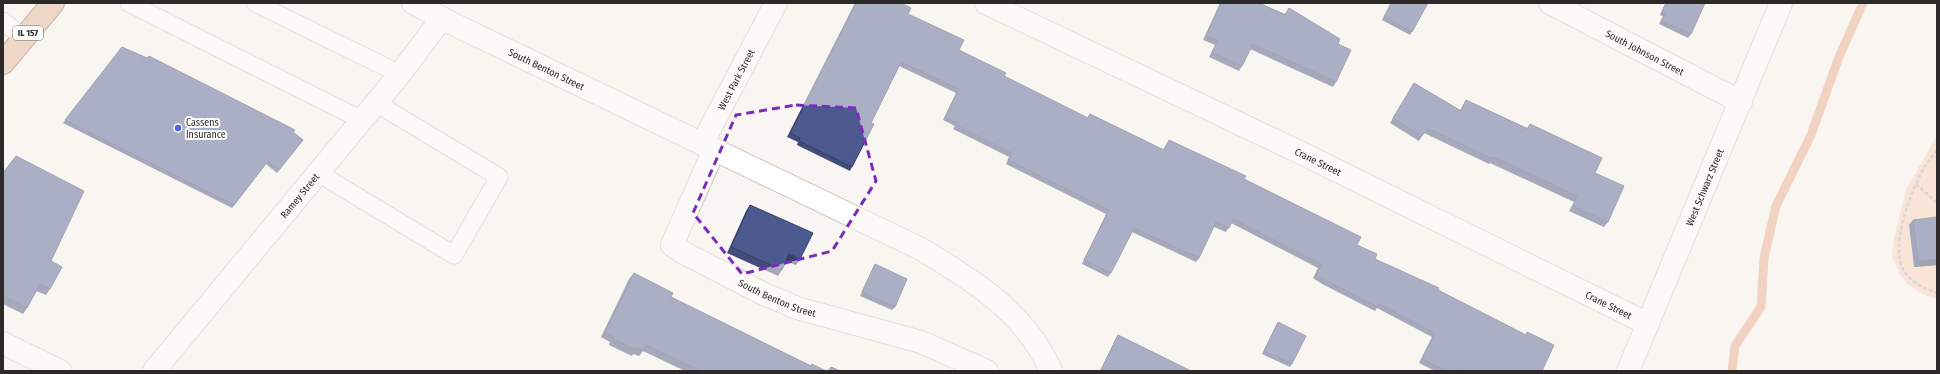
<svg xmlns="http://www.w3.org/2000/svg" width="1940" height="374" viewBox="0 0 1940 374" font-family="'Fira Sans Condensed',sans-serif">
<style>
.green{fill:#f9ceb7}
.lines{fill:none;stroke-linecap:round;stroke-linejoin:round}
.stream{stroke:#e8a987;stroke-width:9}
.service-casing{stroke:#c8c3c1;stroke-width:19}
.minor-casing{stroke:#c8c3c1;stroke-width:24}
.tertiary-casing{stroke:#c8c3c1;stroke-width:24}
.primary-casing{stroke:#976142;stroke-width:24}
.path{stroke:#b5b2af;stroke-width:2.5;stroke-dasharray:4 2;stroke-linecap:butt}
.service{stroke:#fff;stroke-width:17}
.minor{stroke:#fff;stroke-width:22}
.tertiary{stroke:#fff;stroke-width:22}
.primary{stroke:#e3b295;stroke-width:22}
.wall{fill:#424d7b}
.shaded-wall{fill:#363f64}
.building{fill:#4d5a8f;stroke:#363f64}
.marked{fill:none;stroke:#7b2cbf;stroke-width:3;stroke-dasharray:8 5;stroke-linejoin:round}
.poi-dot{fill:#5567de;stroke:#fff;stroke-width:1.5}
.labels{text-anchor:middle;stroke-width:4;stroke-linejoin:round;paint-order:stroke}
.shield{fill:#fff;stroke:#6b6a69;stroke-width:1}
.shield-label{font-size:9px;font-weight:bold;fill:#2c2a29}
.street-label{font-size:10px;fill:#2c2a29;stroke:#fff}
.poi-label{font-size:10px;fill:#2c2a29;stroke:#fff;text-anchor:start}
</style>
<rect width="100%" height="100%" fill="#f9f5f2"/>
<polygon class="green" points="1937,135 1937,299 1924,295 1907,284 1900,274 1892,256 1894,239 1906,190"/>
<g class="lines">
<polyline class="stream" points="1732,371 1735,346 1761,307 1764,258 1776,206 1811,135 1839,57 1863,3"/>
<g class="service-casing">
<g id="service">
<polyline points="129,3 362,120"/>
<polyline points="255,3 400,74"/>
<polyline points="3,21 23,38"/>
<polyline points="318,173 454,255 499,177 376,103"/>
</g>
</g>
<g class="minor-casing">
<g id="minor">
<path id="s1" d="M413,3L451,23L921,249C973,280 1026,313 1051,371"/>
<path id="s2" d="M986,3L1297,151L1648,324"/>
<path id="s3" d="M1550,3L1741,102"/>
<path id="s4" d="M702,144L776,3"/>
<path id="s5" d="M714,150L672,245L684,253L764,294L797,308L921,342L987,371"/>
<polyline points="3,343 60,371"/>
<path id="s6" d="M154,371L400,74L442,18"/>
</g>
</g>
<g class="tertiary-casing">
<g id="tertiary">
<path id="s7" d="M1628,371L1781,3"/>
</g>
</g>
<g class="primary-casing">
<polyline id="primary" points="3,63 53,3"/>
</g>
<g class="path">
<path d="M1937,150C1933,156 1927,162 1924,168C1911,191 1889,246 1904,271C1911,282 1925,289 1937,293"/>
<polyline points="1916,184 1937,203"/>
</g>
<use href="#service" class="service"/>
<use href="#minor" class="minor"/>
<use href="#tertiary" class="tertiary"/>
<use href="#primary" class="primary"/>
</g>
<g class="wall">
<polygon points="855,3 901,3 908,14 959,50 1004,76 1087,118 1090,114 1163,150 1169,140 1244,179 1357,245 1375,259 1438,290 1525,335 1527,332 1542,371 1435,371 1419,363 1432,337 1377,308 1375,311 1322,284 1313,278 1318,268 1231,223 1226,232 1214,227 1199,258 1196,262 1132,232 1111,273 1108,277 1082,264 1106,214 1006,164 1009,157 953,129 955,126 943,120 956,93 899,66 871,123 852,167 850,171 797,145 798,142 787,137"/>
<polygon points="1220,3 1259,3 1285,14 1289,8 1338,44 1336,82 1333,87 1250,49 1242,66 1239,71 1209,57 1215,45 1203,40"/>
<polygon points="1391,3 1428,3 1410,35 1382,20"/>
<polygon points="1666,3 1705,3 1691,34 1688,38 1659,24 1663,16 1660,15"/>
<polygon points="122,47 295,130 293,132 303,140 277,173 266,164 232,208 63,123"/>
<polygon points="1414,83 1460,110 1466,100 1527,128 1530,124 1595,173 1608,222 1604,227 1569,211 1574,202 1490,163 1489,164 1424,133 1419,141 1390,123"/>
<polygon points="3,173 51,261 50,289 46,295 36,291 27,308 23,314 3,304"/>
<polygon points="750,205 796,265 787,261 782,270 778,276 727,253 746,211"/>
<polygon points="1913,220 1937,265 1914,267 1909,225"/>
<polygon points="875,264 895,307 892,310 860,296 873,268"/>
<polygon points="634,273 671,297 811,366 826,371 685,371 643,351 639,356 633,354 632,356 609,345 610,342 601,337 629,279"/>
<polygon points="1278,322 1292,364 1290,367 1262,354"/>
<polygon points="1118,335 1191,371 1100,371 1116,338"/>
</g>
<g class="shaded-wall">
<polygon points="1662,11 1665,13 1663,16 1660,15"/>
<polygon points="789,254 800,259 796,265 785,260"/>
<polygon points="1937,259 1937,265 1914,267 1918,261"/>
</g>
<g class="building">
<polygon points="856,3 901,3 911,8 908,14 964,40 959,50 1006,73 1004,76 1088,118 1090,114 1164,150 1169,140 1246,176 1244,179 1361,237 1357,245 1377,254 1375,259 1439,288 1438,290 1526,335 1527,332 1554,345 1542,371 1466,371 1463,370 1462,371 1446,371 1422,359 1435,333 1379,304 1378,307 1325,280 1316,275 1321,264 1233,219 1229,228 1216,222 1199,258 1134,228 1111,273 1084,260 1109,210 1008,160 1012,153 956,125 957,123 945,117 959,89 901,62 871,123 874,124 852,167 799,141 800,138 790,133"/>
<polygon points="1221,3 1259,3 1285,15 1289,8 1340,39 1338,44 1351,50 1336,82 1253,44 1242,66 1212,53 1218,41 1206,36"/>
<polygon points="1391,3 1428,3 1412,32 1384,17"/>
<polygon points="1666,3 1705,3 1691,34 1662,21 1665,13 1662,11"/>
<polygon points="122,47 147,58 149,56 295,130 293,132 303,140 279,170 268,161 234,205 65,120"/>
<polygon points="1414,83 1461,111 1466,100 1528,129 1530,124 1602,158 1595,173 1624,186 1608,222 1573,206 1577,196 1494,157 1493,159 1427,128 1422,136 1393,118"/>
<polygon points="16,156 84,191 51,261 62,267 50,289 40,284 27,308 3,296 3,173"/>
<polygon points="750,205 813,233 800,259 789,254 782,270 731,247"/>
<polygon points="1937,217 1937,259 1918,261 1913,220"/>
<polygon points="875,264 907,279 895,307 862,292"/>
<polygon points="634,273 673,293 671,297 811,366 812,364 826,371 701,371 646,345 643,351 637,347 636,350 613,339 614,337 605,332"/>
<polygon points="1278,322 1306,336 1292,364 1264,351"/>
<polygon points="1118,335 1191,371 1103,371 1101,370"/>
<polygon points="831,367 840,371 828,371"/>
</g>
<path d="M0 0H1940V374H0ZM796,105L856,108L876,181L832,251L742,274L693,213L736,115Z" fill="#f9f5f2" fill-opacity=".55" fill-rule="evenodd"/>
<path class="marked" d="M796,105L856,108L876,181L832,251L742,274L693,213L736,115Z"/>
<circle class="poi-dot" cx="178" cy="128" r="4"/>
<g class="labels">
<rect class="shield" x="13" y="26" width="30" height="14" rx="3"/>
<g class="shield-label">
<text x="28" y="36">IL 157</text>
</g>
<g class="street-label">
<text dy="4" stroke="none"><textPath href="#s3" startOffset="107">South Johnson Street</textPath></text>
<text dy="4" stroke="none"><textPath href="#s1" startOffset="149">South Benton Street</textPath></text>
<text dy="4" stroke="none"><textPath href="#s4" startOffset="73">West Park Street</textPath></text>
<text dy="4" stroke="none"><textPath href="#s2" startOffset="368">Crane Street</textPath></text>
<text dy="4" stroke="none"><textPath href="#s7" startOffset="199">West Schwarz Street</textPath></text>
<text dy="4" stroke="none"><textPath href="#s6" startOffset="228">Ramey Street</textPath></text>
<text dy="4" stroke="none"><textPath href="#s5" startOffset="222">South Benton Street</textPath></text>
<text dy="4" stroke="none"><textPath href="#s2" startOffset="692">Crane Street</textPath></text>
</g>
<g class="poi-label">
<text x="186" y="126">Cassens<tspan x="186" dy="12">Insurance</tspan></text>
</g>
</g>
<rect width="1940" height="374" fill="none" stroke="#2c2a29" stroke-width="8"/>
</svg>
